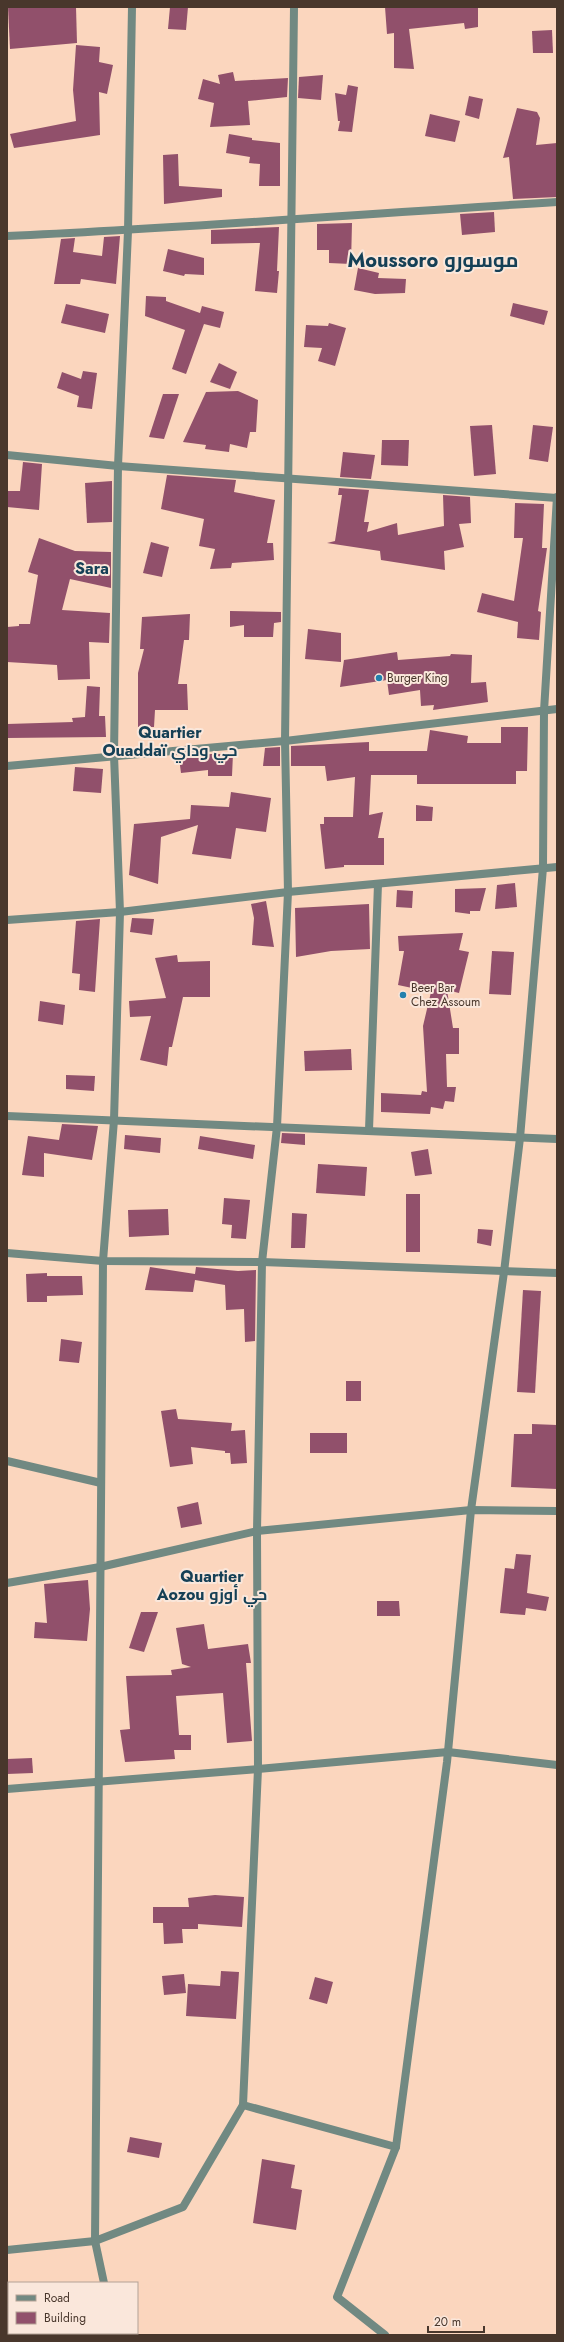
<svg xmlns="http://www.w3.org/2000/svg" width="564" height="2342" viewBox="0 0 564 2342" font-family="Jost,Cairo,sans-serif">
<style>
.building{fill:#91506b}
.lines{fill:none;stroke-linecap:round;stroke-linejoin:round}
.street{stroke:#718982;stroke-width:8}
.poi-dot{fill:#2280ad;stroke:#fae7db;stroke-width:1.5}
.labels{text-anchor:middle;stroke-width:4;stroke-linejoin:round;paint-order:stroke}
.poi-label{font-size:12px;fill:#49372c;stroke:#fae7db;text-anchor:start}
.district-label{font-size:16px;font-weight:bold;fill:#154056;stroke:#fae7db}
.town-label{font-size:20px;font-weight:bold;fill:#154056;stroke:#fae7db}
</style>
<rect width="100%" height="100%" fill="#fbd6be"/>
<g class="building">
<polygon points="8,7 76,7 77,43 10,49"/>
<polygon points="170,7 188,7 186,30 168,29"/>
<polygon points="385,7 478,7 478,27 465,29 464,23 409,29 414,69 394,68 394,33 387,34"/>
<polygon points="552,30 553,53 533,53 532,31"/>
<polygon points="76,45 100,47 99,62 113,65 107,94 99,92 100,135 14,148 10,134 76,121 73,90"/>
<polygon points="233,72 235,81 288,78 287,97 248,101 250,125 210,127 214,103 198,99 203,79 220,84 218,75"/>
<polygon points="323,75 321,100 298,98 299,77"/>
<polygon points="348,85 358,87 352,132 338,131 340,121 338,121 335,93 346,95"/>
<polygon points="469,96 483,99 479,119 465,115"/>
<polygon points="517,108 537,112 540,118 536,145 557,143 557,197 513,199 509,157 503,158"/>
<polygon points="430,114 460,121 455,142 425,136"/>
<polygon points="229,134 252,138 252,140 280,143 280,186 259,186 260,164 249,163 250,157 226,153"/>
<polygon points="178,154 179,186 222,189 222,197 164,204 163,155"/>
<polygon points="494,212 495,232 462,235 460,214"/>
<polygon points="352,223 351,264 329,263 329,250 317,250 317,224"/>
<polygon points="279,227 277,271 279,271 277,293 255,291 260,243 211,244 211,230"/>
<polygon points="120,236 116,284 81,279 80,284 54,284 61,239 75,238 73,252 102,256 104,237"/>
<polygon points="168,249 204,258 204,275 185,274 184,276 163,271"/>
<polygon points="358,268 379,273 378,278 406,279 405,293 375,294 354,290"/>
<polygon points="146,296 166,297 166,301 200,313 202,306 224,312 220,328 204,324 186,374 172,369 185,330 145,316"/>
<polygon points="513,303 548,311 544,325 510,316"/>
<polygon points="66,304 109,314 105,333 61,323"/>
<polygon points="329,323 346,328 335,366 318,361 322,348 304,347 306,325 328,326"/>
<polygon points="219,363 237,372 230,389 210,382"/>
<polygon points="83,371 97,373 92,409 77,407 79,396 57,388 62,372 81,379"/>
<polygon points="238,391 258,400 256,432 250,432 247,448 230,444 229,452 205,449 206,445 183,442 206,392"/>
<polygon points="163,394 179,394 164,439 149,437"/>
<polygon points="492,425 496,474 474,476 470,426"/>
<polygon points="533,425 553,427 548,462 529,459"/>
<polygon points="382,440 409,440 408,466 381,465"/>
<polygon points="343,452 375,455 371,479 340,477"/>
<polygon points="23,462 42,464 39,510 7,507 7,491 20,491"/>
<polygon points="167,475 236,480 234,492 275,500 267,543 273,543 274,560 232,563 231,568 210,569 215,549 199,546 204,519 161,509"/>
<polygon points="112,481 112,522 87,523 85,483"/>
<polygon points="339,488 369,490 364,522 369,522 367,532 397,523 398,535 444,526 443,495 470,497 471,523 459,524 464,547 444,551 445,570 381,560 380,551 327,543 335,541 342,495 338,495"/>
<polygon points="515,503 544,504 542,548 547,548 538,611 541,612 539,640 517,638 518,622 477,612 482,593 514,601 523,538 514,538"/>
<polygon points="39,538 75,551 111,552 111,588 70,579 62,610 110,613 109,643 89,642 90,679 58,680 57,665 7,662 7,627 19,626 19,624 30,624 38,575 28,572"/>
<polygon points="151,542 169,547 162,577 143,573"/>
<polygon points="230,611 281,612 281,622 274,623 273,637 244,637 244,625 230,627"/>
<polygon points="190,614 189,640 184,640 178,684 187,684 188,710 155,710 154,727 138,727 138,673 144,649 140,649 142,617"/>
<polygon points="308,629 341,633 341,662 305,659"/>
<polygon points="397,652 398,660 450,656 451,654 472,655 471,683 486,682 488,702 433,710 434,705 421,706 420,690 389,695 387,680 340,687 344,660"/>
<polygon points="87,686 100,687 99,716 105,716 106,737 7,738 7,724 73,722 72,718 85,717"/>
<polygon points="501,727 528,727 527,771 516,771 516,784 417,784 417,775 371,775 369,815 383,812 378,838 384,838 384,865 344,865 344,867 325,869 320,824 324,824 324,817 353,817 355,777 327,781 325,766 291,766 291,746 369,742 369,751 427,751 430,730 468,736 467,743 501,743"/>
<polygon points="280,747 280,766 263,766 265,748"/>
<polygon points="211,754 233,754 232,776 208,776 208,770 181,773 179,758"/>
<polygon points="75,767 103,769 101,793 73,791"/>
<polygon points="231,792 271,798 266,832 236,828 231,859 192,854 198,825 161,837 158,884 129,875 134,824 190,819 191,805 229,807"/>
<polygon points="416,805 433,807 432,821 416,821"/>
<polygon points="515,883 517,907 495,909 497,885"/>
<polygon points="486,888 480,911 470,911 470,914 455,912 455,889"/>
<polygon points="397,890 413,891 412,908 396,907"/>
<polygon points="266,901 274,947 252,945 254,918 251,904"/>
<polygon points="369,904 370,949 331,951 296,957 295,908"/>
<polygon points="132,918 154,919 152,935 130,932"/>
<polygon points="100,919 95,992 79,990 80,974 72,973 76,921"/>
<polygon points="463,933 459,950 469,952 459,993 447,990 453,1028 459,1028 459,1054 446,1054 447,1087 456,1087 454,1102 445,1101 443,1109 431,1107 430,1114 381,1112 381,1093 421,1095 422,1091 427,1092 423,1026 431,992 398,985 404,951 399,951 398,936"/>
<polygon points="492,951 514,952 511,995 489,994"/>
<polygon points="177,955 178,962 210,961 210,997 183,997 172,1047 169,1047 167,1066 140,1060 151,1016 130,1017 129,1001 166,998 155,958"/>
<polygon points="40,1001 65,1005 63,1025 38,1021"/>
<polygon points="351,1049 352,1070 305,1071 304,1051"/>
<polygon points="66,1075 95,1076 94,1091 66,1089"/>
<polygon points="62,1124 98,1126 92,1160 44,1153 44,1177 22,1175 28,1136 59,1140"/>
<polygon points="282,1133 305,1134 305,1145 281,1143"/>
<polygon points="125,1135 161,1138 160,1153 124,1149"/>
<polygon points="200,1136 255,1145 253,1159 198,1149"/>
<polygon points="428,1149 432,1174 415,1176 411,1152"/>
<polygon points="318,1164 367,1167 365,1196 316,1193"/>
<rect x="406" y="1194" width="14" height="58"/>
<polygon points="224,1198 250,1200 246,1239 231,1238 232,1225 222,1224"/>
<polygon points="168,1209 169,1235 129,1237 128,1210"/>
<polygon points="292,1213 307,1214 305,1248 291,1248"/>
<polygon points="478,1229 493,1230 491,1246 477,1243"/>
<polygon points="150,1267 195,1274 196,1267 238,1271 256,1270 255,1341 245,1342 244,1309 226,1310 225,1285 195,1280 193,1292 145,1290"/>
<polygon points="47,1273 47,1276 82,1276 83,1295 47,1296 47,1302 27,1302 26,1274"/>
<polygon points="523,1290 541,1291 535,1393 517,1392"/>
<polygon points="61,1339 82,1342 79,1363 59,1361"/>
<rect x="346" y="1381" width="15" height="20"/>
<polygon points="176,1409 178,1419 232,1423 231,1431 245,1430 247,1463 231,1464 230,1453 225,1453 225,1451 191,1447 193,1464 170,1467 161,1411"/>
<polygon points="532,1424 557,1425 557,1489 511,1487 514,1434 532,1434"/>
<rect x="310" y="1433" width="37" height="20"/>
<polygon points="198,1502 202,1524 181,1528 177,1507"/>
<polygon points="516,1554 531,1555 527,1593 549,1597 546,1611 526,1608 525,1615 500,1613 505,1568 514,1569"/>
<polygon points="88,1580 90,1609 87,1641 34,1638 35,1622 47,1623 44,1584"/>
<polygon points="377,1601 399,1601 400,1616 377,1616"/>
<polygon points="141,1612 158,1612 144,1652 129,1648"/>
<polygon points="204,1624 208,1649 248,1644 251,1663 246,1663 252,1741 227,1743 223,1693 176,1696 179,1735 191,1735 191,1750 174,1750 175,1759 125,1762 120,1730 130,1729 126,1676 172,1675 171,1670 191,1667 182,1664 176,1628"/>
<polygon points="32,1758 33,1773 7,1774 7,1759"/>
<polygon points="215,1895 244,1897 242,1927 198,1924 198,1929 182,1929 183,1943 164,1944 163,1923 153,1923 153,1907 189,1907 188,1898"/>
<polygon points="221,1971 239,1972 236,2019 186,2016 188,1984 220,1986"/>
<polygon points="184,1974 186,1993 164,1995 162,1976"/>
<polygon points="315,1977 333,1982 327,2004 309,1999"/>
<polygon points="130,2137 162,2143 159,2158 127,2152"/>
<polygon points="262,2159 295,2165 291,2188 302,2190 296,2230 253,2223"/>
</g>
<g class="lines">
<g class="street">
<path d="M7,236C190,228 374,213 557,202"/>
<polyline points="7,455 118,466 557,498"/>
<polyline points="7,766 285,741 557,709"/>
<polyline points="7,920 120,912 288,892 557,867"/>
<polyline points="7,1116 557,1139"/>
<polyline points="369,1130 378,884"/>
<polyline points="7,1253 103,1261 262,1262 557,1273"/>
<polyline points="7,1461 101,1483"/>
<polyline points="7,1583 100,1567 257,1531 471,1510 557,1511"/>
<polyline points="7,1789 258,1769 448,1752 557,1765"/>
<polyline points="243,2105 396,2147"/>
<polyline points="7,2250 95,2241 183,2207 243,2105 258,1769 257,1531 262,1262 277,1127 288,892 285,741 294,7"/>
<polyline points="104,2283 95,2241 103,1261 114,1120 120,912 114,755 118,466 128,231 132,7"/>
<polyline points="113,2333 113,2335"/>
<polyline points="385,2335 337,2297 396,2147 447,1762 471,1510 504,1272 520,1138 543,868 544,711 557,497"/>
</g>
</g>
<g class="poi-dot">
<circle cx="379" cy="678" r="4"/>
<circle cx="403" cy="995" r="4"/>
</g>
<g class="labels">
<g class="poi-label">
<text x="387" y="682">Burger King</text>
<text x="411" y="992">Beer Bar<tspan x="411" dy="14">Chez Assoum</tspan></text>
</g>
<g class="district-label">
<text x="92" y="574">Sara</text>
<text x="170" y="738">Quartier<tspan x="170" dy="18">Ouaddaï حي وداي</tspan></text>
<text x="212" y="1582">Quartier<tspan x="212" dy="18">Aozou حي أوزو</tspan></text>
</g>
<g class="town-label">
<text x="433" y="267">Moussoro موسورو</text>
</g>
</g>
<rect width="564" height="2342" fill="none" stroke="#49372c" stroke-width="16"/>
<rect x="8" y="2282" width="130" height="52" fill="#fae7db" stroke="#b3a195"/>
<rect x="16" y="2295" width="20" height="6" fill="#718982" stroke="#b3a195"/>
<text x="44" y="2302" font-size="12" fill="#49372c">Road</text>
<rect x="16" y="2312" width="20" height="12" fill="#91506b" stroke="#b3a195"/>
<text x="44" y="2322" font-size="12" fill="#49372c">Building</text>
<path d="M428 2326v6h56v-6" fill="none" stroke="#49372c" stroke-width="2"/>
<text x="434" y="2326" font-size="12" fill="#49372c" stroke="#fae7db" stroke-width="3" paint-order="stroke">20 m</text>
</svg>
